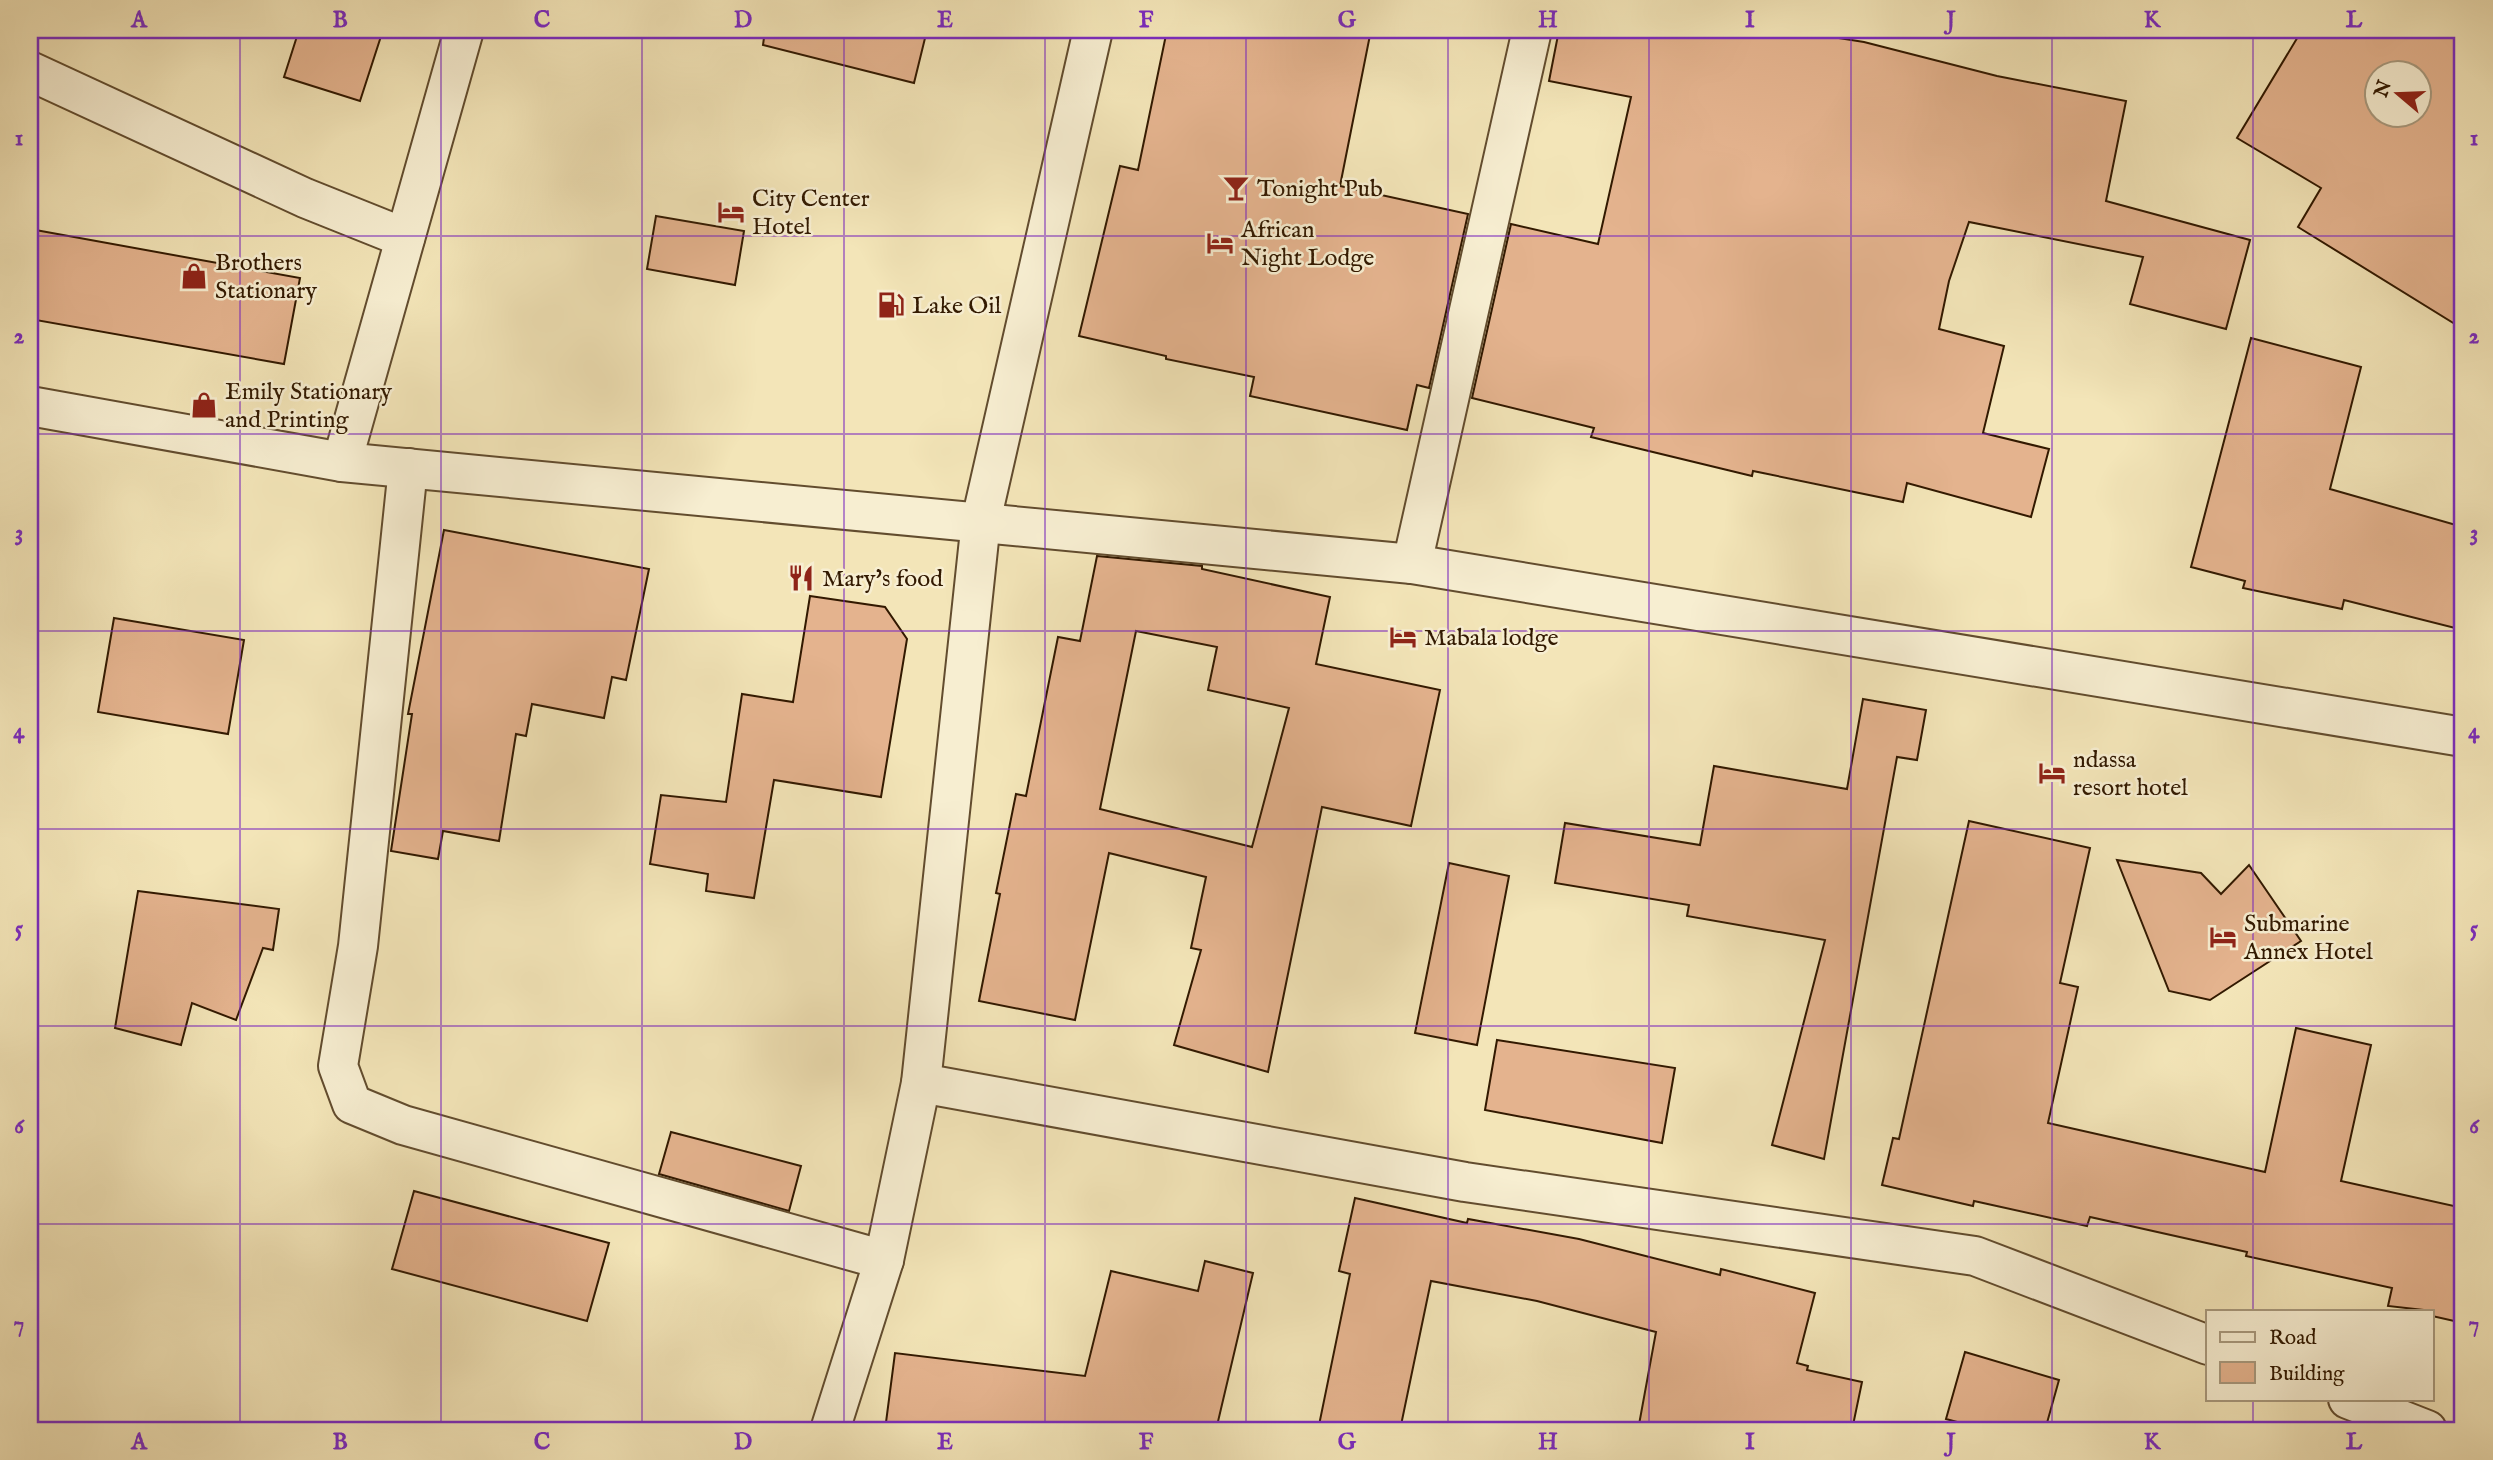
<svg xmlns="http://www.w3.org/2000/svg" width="2493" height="1460" viewBox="0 0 2493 1460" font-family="'IM FELL English',serif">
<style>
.building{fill:#e4b38e;stroke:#321900;stroke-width:2;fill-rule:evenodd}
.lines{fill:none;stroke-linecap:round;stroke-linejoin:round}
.minor-casing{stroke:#624c2e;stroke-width:42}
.tertiary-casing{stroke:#624c2e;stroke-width:42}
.minor{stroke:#f7eed1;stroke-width:38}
.tertiary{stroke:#f7eed1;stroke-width:38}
.grid{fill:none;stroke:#7b2cbf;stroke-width:2;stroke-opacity:0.55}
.labels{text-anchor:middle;stroke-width:5;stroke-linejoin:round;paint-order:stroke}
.poi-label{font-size:24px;fill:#321900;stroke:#f7eed1;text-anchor:start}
.neatline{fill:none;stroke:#7b2cbf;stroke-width:2.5}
.grid-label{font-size:23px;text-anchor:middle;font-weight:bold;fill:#7b2cbf}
</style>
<rect width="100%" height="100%" fill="#f3e5b8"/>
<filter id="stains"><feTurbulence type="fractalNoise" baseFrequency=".00286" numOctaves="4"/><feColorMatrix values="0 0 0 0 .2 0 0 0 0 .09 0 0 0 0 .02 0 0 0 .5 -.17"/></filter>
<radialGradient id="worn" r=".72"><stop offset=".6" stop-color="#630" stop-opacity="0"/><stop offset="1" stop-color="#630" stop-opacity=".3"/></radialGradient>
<g class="building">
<polygon points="299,30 383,30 360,101 284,77"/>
<polygon points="765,30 927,30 914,83 763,45"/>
<polygon points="1167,30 1371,30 1340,186 1468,214 1429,388 1417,385 1407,430 1250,396 1254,377 1166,359 1166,356 1079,336 1120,166 1138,170"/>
<polygon points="1559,30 1788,30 1864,42 1997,76 2126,101 2106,201 2250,240 2226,329 2130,304 2143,257 1969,222 1949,281 1939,329 2004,346 1983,433 2049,449 2031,517 1907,483 1903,502 1753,471 1752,476 1591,437 1594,428 1472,398 1511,224 1598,244 1631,97 1549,81"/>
<path d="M2302,30H2463V329L2298,227L2321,188L2237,138ZM2377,74H2419V116H2377Z"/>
<polygon points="656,216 744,231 735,285 647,269"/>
<polygon points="30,229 300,278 284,364 30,319"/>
<polygon points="2251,338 2361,367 2330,489 2463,527 2463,630 2344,600 2342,609 2243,588 2245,581 2191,567"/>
<polygon points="444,530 649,569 626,680 612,677 604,718 532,704 526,736 516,734 499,841 443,831 438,859 391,851 412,714 408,714"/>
<path d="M1097,556L1202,566V569L1330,597L1316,664L1440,690L1411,826L1322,807L1268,1072L1174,1045L1201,950L1191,948L1206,877L1109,853L1075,1020L979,1001L1000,894L996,893L1016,794L1026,796L1058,637L1080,641ZM1136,631L1217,647L1208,690L1289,708L1252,847L1100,809Z"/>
<polygon points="810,596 885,607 907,639 881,797 774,780 754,898 706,891 708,874 650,864 661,795 726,802 742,694 793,702"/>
<polygon points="114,618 244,640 228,734 98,712"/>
<polygon points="1863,699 1926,710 1917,760 1897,757 1824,1159 1772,1145 1825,940 1687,916 1689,905 1555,883 1565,823 1700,845 1714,766 1847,789"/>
<polygon points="1969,821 2090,848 2060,983 2078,987 2048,1123 2265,1172 2296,1028 2371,1045 2341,1181 2463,1208 2463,1323 2432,1316 2432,1311 2388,1306 2392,1288 2246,1256 2247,1252 2090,1217 2087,1226 1974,1201 1973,1206 1882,1185 1893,1138 1899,1139"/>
<polygon points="2117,860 2201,873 2221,894 2249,865 2301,941 2210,1000 2169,991"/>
<polygon points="1449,863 1509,876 1477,1045 1415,1033"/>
<polygon points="138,891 279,909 273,950 263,948 236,1020 192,1003 181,1045 115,1028"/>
<polygon points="1497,1040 1675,1068 1662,1143 1485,1110"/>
<polygon points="671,1132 801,1166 789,1211 659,1174"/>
<polygon points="414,1191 609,1243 587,1321 392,1269"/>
<polygon points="1355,1198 1467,1223 1468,1219 1579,1239 1720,1275 1721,1269 1815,1293 1797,1363 1808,1366 1807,1370 1862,1382 1852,1430 1638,1430 1656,1332 1537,1301 1431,1281 1400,1430 1318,1430 1350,1274 1339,1271"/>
<polygon points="1205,1261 1253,1273 1216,1430 885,1430 895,1353 1085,1376 1111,1271 1198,1291"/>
<polygon points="1965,1352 2059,1380 2045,1430 1987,1430 1946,1419"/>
</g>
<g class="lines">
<g class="minor-casing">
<g id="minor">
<polyline points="30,71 305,198 405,238"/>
<polyline points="342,462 464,30"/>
<polyline points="408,468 358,946 338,1066 352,1104 403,1125 884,1260"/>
<polyline points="1412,564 1532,30"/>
<polyline points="921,1083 1465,1182 1975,1256 2208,1345"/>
<polyline points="2348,1399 2427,1430"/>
<polyline points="830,1430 884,1260 921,1083 981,521"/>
</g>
</g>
<g class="tertiary-casing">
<g id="tertiary">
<polyline points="30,406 342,462 1412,564 2463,737"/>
<polyline points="981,521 1093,30"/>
</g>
</g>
<use href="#minor" class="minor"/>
<use href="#tertiary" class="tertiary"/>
</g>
<path class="grid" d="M240,30V1430M441,30V1430M642,30V1430M844,30V1430M1045,30V1430M1246,30V1430M1448,30V1430M1649,30V1430M1851,30V1430M2052,30V1430M2253,30V1311M30,236H2463M30,434H2463M30,631H2463M30,829H2463M30,1026H2463M30,1224H2463M2253,1399V1430"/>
<defs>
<g id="bar-bare" transform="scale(2.1)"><path d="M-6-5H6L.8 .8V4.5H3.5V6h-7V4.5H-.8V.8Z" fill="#8f2418" stroke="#f7eed1" stroke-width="2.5" paint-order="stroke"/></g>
<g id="hotel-bare" transform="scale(2.1)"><path d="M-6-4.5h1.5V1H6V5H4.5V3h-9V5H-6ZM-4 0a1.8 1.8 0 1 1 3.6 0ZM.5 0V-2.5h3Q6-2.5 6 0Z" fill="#8f2418" stroke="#f7eed1" stroke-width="2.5" paint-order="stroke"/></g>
<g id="shop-bare" transform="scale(2.1)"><path d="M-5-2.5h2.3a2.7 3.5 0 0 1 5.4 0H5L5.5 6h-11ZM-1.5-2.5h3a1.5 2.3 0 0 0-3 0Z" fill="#8f2418" stroke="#f7eed1" stroke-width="2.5" paint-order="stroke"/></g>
<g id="fuel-bare" transform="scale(2.1)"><path d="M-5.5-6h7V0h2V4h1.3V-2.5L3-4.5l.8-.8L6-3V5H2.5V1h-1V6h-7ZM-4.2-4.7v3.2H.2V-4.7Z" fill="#8f2418" stroke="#f7eed1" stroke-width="2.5" paint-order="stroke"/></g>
<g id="restaurant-bare" transform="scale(2.1)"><path d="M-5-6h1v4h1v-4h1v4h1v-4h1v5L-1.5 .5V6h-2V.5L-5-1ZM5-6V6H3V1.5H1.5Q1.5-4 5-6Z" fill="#8f2418" stroke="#f7eed1" stroke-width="2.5" paint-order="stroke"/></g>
</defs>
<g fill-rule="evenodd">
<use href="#bar-bare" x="1236" y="188"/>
<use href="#hotel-bare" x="731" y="212"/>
<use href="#hotel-bare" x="1220" y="243"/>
<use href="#shop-bare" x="194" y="276"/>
<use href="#fuel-bare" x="891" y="305"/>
<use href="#shop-bare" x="204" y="405"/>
<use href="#restaurant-bare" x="801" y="578"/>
<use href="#hotel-bare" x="1403" y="637"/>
<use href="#hotel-bare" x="2052" y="773"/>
<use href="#hotel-bare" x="2223" y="937"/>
</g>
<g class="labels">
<g class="poi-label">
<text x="1257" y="196">Tonight Pub</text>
<text x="752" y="206">City Center<tspan x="752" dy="28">Hotel</tspan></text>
<text x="1241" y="237">African<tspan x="1241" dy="28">Night Lodge</tspan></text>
<text x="215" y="270">Brothers<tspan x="215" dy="28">Stationary</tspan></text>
<text x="912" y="313">Lake Oil</text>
<text x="225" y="399">Emily Stationary<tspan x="225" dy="28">and Printing</tspan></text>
<text x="822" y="586">Mary's food</text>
<text x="1424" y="645">Mabala lodge</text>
<text x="2073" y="767">ndassa<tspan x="2073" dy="28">resort hotel</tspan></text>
<text x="2244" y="931">Submarine<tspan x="2244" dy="28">Annex Hotel</tspan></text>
</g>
</g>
<rect width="2493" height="1460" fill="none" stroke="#f3e5b8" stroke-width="77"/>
<rect x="2206" y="1310" width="228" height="91" fill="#f7eed1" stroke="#a8997d" stroke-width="2"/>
<rect x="2220" y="1332" width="35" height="10" fill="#f7eed1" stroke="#a8997d" stroke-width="2"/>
<text x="2269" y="1344" font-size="21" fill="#321900">Road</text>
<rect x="2220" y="1362" width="35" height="21" fill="#e4b38e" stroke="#a8997d" stroke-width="2"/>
<text x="2269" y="1380" font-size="21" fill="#321900">Building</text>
<g transform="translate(2398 94) rotate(289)"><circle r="33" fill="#f7eed1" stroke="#a8997d" stroke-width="2"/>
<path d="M0-5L12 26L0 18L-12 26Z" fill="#8f2418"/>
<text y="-10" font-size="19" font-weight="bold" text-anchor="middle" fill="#321900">N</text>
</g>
<rect x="38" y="38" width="2416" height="1384" class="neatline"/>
<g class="grid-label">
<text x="139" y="27">A</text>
<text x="340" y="27">B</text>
<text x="542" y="27">C</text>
<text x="743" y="27">D</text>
<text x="945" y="27">E</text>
<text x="1146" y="27">F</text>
<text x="1347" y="27">G</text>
<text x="1548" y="27">H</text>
<text x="1750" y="27">I</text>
<text x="1951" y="27">J</text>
<text x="2152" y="27">K</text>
<text x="2354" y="27">L</text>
<text x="19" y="145">1</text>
<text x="2474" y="145">1</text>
<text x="19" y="343">2</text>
<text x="2474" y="343">2</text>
<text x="19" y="540">3</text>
<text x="2474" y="540">3</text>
<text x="19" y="738">4</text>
<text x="2474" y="738">4</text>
<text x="19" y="936">5</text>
<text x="2474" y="936">5</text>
<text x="19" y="1133">6</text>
<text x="2474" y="1133">6</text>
<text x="19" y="1331">7</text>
<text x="2474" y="1331">7</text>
<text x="139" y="1449">A</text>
<text x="340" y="1449">B</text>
<text x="542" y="1449">C</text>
<text x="743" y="1449">D</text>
<text x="945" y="1449">E</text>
<text x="1146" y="1449">F</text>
<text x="1347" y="1449">G</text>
<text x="1548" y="1449">H</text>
<text x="1750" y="1449">I</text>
<text x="1951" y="1449">J</text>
<text x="2152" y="1449">K</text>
<text x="2354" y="1449">L</text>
</g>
<rect width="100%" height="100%" filter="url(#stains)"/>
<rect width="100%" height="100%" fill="url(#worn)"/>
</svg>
